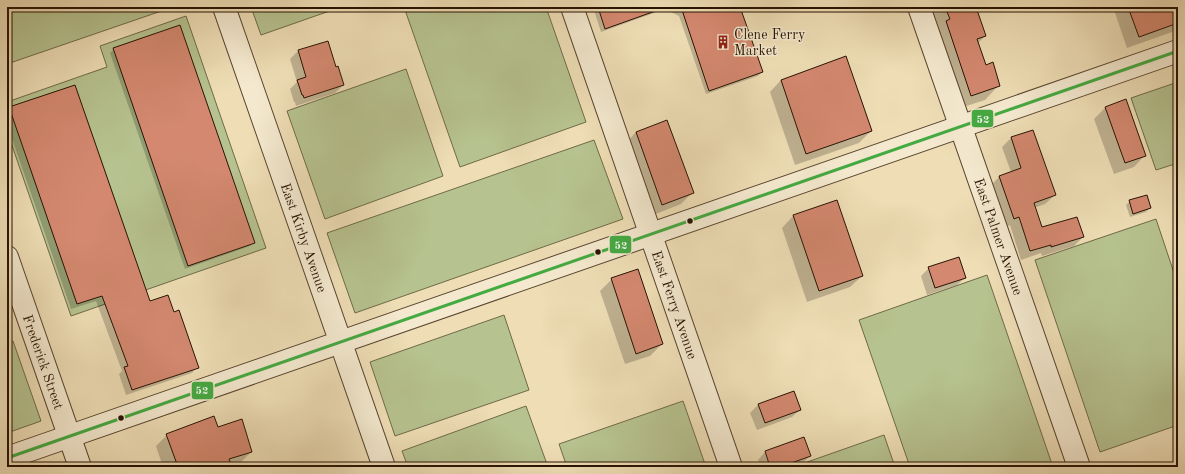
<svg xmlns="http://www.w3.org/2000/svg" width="1185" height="474" viewBox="0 0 1185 474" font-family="'Old Standard TT',serif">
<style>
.green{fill:#b6c28f;stroke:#6e6a49}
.shadow{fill:#0003}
.building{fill:#d3886f;stroke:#271303}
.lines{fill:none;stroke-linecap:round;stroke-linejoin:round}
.minor-casing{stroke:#594630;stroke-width:24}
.minor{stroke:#f4e9cf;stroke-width:22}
.bus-1-casing{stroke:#f4e9cf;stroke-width:6}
.bus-1{stroke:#44aa42;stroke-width:3}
.bus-dot{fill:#271303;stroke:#f4e9cf;stroke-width:1.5}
.labels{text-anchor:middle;stroke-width:3;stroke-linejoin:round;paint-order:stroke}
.poi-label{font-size:14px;fill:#271303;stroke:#f4e9cf;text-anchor:start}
.street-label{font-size:14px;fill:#271303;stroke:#f4e9cf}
.line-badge{stroke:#f4e9cf;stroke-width:1.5}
.badge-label{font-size:11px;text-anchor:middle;font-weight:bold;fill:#fff}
</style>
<rect width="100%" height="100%" fill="#eeddb5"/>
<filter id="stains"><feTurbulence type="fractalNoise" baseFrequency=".005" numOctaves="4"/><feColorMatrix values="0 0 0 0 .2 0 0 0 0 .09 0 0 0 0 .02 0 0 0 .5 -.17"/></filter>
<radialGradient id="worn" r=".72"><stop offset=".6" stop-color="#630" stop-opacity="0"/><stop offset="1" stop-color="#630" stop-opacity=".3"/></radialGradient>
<g class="green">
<polygon points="7,7 173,7 7,64"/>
<polygon points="251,7 341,7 261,35"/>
<polygon points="404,7 546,7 586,122 460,167"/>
<polygon points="186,16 266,248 71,316 7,131 7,102 107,67 100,46"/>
<polygon points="406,69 443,176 325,219 287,111"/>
<polygon points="1178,82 1178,163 1156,170 1131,98"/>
<polygon points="594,140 623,219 355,313 327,233"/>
<polygon points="1156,219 1178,285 1178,425 1100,452 1035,260"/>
<polygon points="987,275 1053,467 910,467 859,320"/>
<polygon points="504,315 529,390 395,436 370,362"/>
<polygon points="13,341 41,421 7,433 7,343"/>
<polygon points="683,401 706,467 567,467 559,444"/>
<polygon points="526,406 548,467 408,467 402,451"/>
<polygon points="884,435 895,467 793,467"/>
</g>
<g class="shadow">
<polygon points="593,7 739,7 762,72 758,76 706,94 679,16 665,9 601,32"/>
<polygon points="927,7 975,7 985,36 978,43 986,66 999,85 985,100 957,109"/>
<polygon points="1113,7 1178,7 1178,27 1172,32 1127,48"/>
<polygon points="327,42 335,68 343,85 335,93 296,106 295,102 294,102 290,89 297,82 290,59 298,51"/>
<polygon points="114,49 254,242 250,246 185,269 110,53"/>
<polygon points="845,57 871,131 859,143 795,165 770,92 781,80"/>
<polygon points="75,86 150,302 174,313 197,367 192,373 126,395 119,374 122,371 96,301 71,309 7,124 7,110 9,108"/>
<polygon points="1106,107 1145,155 1134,167 1114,174 1094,119"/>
<polygon points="667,121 693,192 681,204 651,216 625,144 636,132"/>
<polygon points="1011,138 1055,195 1045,204 1034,208 1041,229 1083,237 1074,246 1042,256 1041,253 1021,260 1010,225 1005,228 990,186 999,177 1011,172 1002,147"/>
<polygon points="837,201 862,276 850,287 807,302 782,228 793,216"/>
<polygon points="1130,201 1150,208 1146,212 1130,217 1126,205"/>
<polygon points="929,268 965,278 957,285 927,295 921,276"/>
<polygon points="612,279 662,344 650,356 625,364 600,291"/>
<polygon points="794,392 800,410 792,417 757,430 750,413 758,405"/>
<polygon points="217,428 251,452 240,463 230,466 231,467 163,467 156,446 167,435"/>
<polygon points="804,439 810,456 802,464 792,467 760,467 758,460 765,452"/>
</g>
<g class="building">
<polygon points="598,7 661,7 661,9 605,29"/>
<polygon points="681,7 740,7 763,72 709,91"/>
<polygon points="945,7 976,7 986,36 977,39 986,65 993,62 1000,86 971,96 946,21 950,19"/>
<polygon points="1128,7 1178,7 1178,23 1139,37"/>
<polygon points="180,25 255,243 188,266 113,48"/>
<polygon points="328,41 336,67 338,66 344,85 304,98 303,95 302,95 297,80 306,77 298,50"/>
<polygon points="846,56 872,131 806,154 781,80"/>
<polygon points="75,85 150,301 168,295 174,312 179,310 199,368 132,390 124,367 128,366 102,296 77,304 9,107"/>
<polygon points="1126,99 1146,156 1125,163 1105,107"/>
<polygon points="667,120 694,193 662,205 636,132"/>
<polygon points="1033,130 1056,195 1034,203 1042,227 1077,217 1084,237 1051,247 1051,245 1030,251 1019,217 1014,219 999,176 1021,168 1011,137"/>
<polygon points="1147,195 1151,208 1133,214 1129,200"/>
<polygon points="837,200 863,276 819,291 793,215"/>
<polygon points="959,257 966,278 935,288 928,267"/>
<polygon points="638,269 663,344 636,354 611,278"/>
<polygon points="794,391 801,410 765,423 758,404"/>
<polygon points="214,416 218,427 242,419 252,452 229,459 232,467 178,467 166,434"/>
<polygon points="804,437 811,456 780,467 770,467 765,451"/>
</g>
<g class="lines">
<g class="minor-casing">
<g id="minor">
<path id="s1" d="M224,7L384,467"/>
<path id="s2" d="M572,7L731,467"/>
<path id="s3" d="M919,7L1079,467"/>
<path id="s4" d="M7,257L80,467"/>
<polyline points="7,458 1178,51"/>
</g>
</g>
<use href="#minor" class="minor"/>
<g class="bus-1-casing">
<polyline id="bus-1" points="7,458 1178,51"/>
</g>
<use href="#bus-1" class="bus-1"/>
</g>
<defs>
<g id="building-bare" transform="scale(1.08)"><path d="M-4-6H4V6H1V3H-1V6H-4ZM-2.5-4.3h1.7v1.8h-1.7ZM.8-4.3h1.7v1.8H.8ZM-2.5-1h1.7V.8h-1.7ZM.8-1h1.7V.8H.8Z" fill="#8f2418" stroke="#f4e9cf" stroke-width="2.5" paint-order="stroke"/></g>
</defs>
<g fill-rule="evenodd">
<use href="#building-bare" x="723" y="42"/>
</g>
<g class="bus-dot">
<circle cx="690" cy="221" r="3.5"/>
<circle cx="598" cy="252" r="3.5"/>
<circle cx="121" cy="418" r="3.5"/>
</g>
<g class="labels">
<g class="poi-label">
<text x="734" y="39">Clene Ferry<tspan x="734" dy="16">Market</tspan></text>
</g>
<g class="street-label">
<text dy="5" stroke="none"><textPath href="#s1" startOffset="244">East Kirby Avenue</textPath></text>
<text dy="5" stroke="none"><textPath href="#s3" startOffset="243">East Palmer Avenue</textPath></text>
<text dy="5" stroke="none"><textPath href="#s2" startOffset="315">East Ferry Avenue</textPath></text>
<text dy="5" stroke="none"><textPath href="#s4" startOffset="111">Frederick Street</textPath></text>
</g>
</g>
<g class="line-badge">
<rect x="971" y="109" width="23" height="19" rx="4" fill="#44aa42"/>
<rect x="609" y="235" width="23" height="19" rx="4" fill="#44aa42"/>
<rect x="191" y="381" width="23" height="19" rx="4" fill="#44aa42"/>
</g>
<g class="badge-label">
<text x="983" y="123">52</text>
<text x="621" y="249">52</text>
<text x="202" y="394">52</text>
</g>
<rect width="1185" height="474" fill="none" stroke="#eeddb5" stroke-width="24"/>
<rect x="8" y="8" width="1169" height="458" fill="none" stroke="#271303" stroke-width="2"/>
<rect x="12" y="12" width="1161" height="450" fill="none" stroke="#271303"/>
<rect width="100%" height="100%" filter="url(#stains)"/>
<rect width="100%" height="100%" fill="url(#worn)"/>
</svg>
